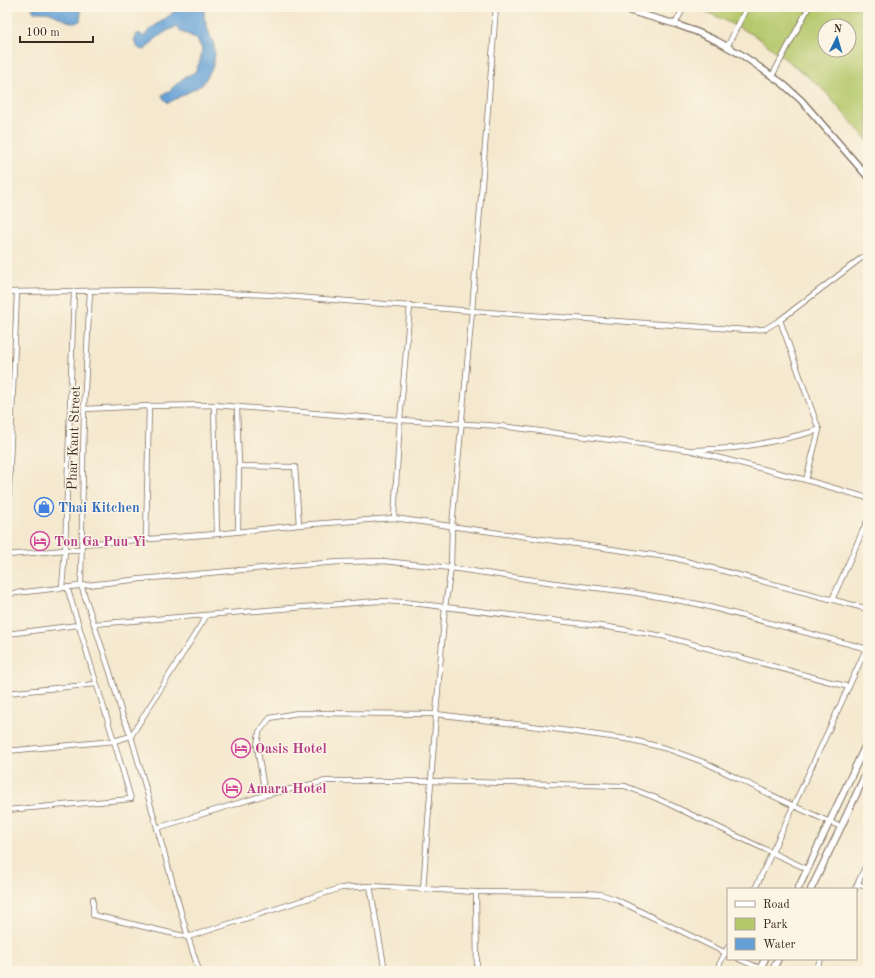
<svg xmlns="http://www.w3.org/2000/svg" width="875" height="978" viewBox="0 0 875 978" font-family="'Old Standard TT',serif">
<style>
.green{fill:#b5c86c;stroke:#787945;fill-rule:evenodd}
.water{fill:#65a1d6;stroke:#50667a}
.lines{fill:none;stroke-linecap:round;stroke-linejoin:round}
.minor-casing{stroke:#7c6c5c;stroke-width:6}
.tertiary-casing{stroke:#7c6c5c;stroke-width:8}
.secondary-casing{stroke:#7c6c5c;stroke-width:8}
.minor{stroke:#fff;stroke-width:4.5}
.tertiary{stroke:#fff;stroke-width:5.5}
.secondary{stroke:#fff;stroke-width:6}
.labels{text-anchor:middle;stroke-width:3;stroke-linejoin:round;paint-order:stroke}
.street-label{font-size:14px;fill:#3b2a1e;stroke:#fcf5e5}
.shop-label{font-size:14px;font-weight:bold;fill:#366cbe;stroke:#fcf5e5;text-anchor:start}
.hotel-label{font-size:14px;font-weight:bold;fill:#b23c85;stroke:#fcf5e5;text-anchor:start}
</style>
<rect width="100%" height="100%" fill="#fcf5e5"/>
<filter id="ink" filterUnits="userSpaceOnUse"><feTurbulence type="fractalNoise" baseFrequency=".025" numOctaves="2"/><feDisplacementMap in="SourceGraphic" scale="8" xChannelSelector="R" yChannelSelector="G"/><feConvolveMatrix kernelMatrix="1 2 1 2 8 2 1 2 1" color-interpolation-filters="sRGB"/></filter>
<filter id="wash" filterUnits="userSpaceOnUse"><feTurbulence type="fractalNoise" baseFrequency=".012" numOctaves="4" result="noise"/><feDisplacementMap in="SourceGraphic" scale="16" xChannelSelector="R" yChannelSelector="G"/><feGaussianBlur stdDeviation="0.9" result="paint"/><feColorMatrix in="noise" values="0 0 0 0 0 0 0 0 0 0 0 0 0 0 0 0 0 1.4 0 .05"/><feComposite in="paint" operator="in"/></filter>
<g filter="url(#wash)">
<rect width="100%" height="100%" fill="#f4e8ce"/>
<path class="green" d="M697,7H868V141L821,87L756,36ZM825,26H849V50H825Z"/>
<g class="water">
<path d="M33,7H80L81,14L80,21C77,22 76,23 74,23C70,23 55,15 50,13C45,12 39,12 34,12L32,9Z"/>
<path d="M176,7H205L204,17L210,35L214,44L215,56L212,69L202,85L168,103L163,98L162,95L169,91L183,78L195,72L200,61L202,49L197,39L189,35L181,32L176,27C163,32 153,40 145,50C138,50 136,46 134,40L137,34L140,33L144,37L149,30L173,13V9Z"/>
</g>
</g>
<g filter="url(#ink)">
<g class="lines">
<g class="minor-casing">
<g id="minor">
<polyline points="675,24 684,7"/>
<polyline points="727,47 747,7"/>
<polyline points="772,76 809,7"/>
<polyline points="90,291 84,409 81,585 110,672 122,714 131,736 188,937 199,971"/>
<polyline points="7,292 143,290 272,295 472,311 747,330 765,329 780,320 868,253"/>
<polyline points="780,320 819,430 806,480"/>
<polyline points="214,405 217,534"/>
<polyline points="237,408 239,466 238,531"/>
<polyline points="84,409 149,406 214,405 400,420 501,426 689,450 806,480 868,498"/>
<path d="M695,450C710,449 726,449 741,447C768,443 793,437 819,430"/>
<polyline points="239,466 295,467 299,525"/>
<polyline points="394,518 400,420 410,305"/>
<polyline points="7,538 17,292"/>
<polyline points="146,539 149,406"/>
<polyline points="81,544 217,534 299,525 394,518 674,558 868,609"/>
<polyline points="7,555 65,550 81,550"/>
<polyline points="62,588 65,550 74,291"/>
<polyline points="7,594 141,579 275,567 339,562 383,561 451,568 562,584 631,592 698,604 868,649"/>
<polyline points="832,600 868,519"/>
<polyline points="94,624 378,601 404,602 608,627 663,636 849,687"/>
<polyline points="7,634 78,625"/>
<polyline points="7,693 96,684"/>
<polyline points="7,751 114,741 131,736 207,615"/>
<polyline points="265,795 257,746 259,732 270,718 297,713 436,714 547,728 633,740 668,749 706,763 794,806 841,827"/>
<polyline points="7,810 131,799 114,741 67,587"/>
<polyline points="157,828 265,795 326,781 430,781 625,786 656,798 807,869"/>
<polyline points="858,884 868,888"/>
<polyline points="370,886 385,971"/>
<polyline points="755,889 868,645"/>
<polyline points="855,889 868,861"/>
<polyline points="423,890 436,714 445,607 451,568 452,526 472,311 496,7"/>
<polyline points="476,892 477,971"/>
<polyline points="93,899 93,915 188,937 341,888 370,886 476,892 584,893 600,894 615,899 728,954"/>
<polyline points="739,959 766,971"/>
<polyline points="716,971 728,947"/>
<polyline points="815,971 821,959"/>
</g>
</g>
<g class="tertiary-casing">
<polyline id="tertiary" points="616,7 675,24 697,32 717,41 742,55 782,83 801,100 868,177"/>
</g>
<g class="secondary-casing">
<g id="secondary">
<polyline points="798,889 868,740"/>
<polyline points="811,889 841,827 868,769"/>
<polyline points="759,971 765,959"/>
<polyline points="772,971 778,959"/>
</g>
</g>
<use href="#minor" class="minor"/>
<use href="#tertiary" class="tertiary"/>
<use href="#secondary" class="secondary"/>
</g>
</g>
<defs>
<g id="shop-ring" transform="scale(1)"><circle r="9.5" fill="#fcf5e5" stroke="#3f7fe0" stroke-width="1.5"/><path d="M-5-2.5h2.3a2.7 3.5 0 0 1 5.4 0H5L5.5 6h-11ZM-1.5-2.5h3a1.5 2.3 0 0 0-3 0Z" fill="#3f7fe0"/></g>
<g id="hotel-ring" transform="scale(1)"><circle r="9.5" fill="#fcf5e5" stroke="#d1479c" stroke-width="1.5"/><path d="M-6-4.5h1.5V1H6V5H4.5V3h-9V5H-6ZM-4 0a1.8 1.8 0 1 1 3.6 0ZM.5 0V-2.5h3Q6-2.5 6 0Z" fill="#d1479c"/></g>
</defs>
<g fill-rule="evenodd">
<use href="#shop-ring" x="44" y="507"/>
<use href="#hotel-ring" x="40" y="541"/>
<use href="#hotel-ring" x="241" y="748"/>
<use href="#hotel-ring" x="232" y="788"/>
</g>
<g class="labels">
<g class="street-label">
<text transform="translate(73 438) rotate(-88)" y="5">Phar Kant Street</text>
</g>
<g class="shop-label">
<text x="58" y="512">Thai Kitchen</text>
</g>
<g class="hotel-label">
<text x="54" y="546">Ton Ga Puu Yi</text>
<text x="255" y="753">Oasis Hotel</text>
<text x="246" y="793">Amara Hotel</text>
</g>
</g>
<rect width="875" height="978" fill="none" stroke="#fcf5e5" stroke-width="24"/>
<rect x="727" y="888" width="130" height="72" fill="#fcf5e5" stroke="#afa495"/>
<rect x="735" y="901" width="20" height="6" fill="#ffffff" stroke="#afa495"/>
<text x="763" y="908" font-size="12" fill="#3b2a1e">Road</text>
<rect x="735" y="918" width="20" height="12" fill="#b5c86c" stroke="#afa495"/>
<text x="763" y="928" font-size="12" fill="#3b2a1e">Park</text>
<rect x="735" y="938" width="20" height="12" fill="#65a1d6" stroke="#afa495"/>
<text x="763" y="948" font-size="12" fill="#3b2a1e">Water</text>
<g transform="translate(837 38) rotate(5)"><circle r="19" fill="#fcf5e5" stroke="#afa495"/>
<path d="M0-3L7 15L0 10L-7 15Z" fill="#1f6fb2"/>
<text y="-6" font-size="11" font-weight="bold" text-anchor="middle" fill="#3b2a1e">N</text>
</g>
<path d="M20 36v6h73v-6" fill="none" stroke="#3b2a1e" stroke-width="2"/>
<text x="26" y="36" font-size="12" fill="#3b2a1e" stroke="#fcf5e5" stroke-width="3" paint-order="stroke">100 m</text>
</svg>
